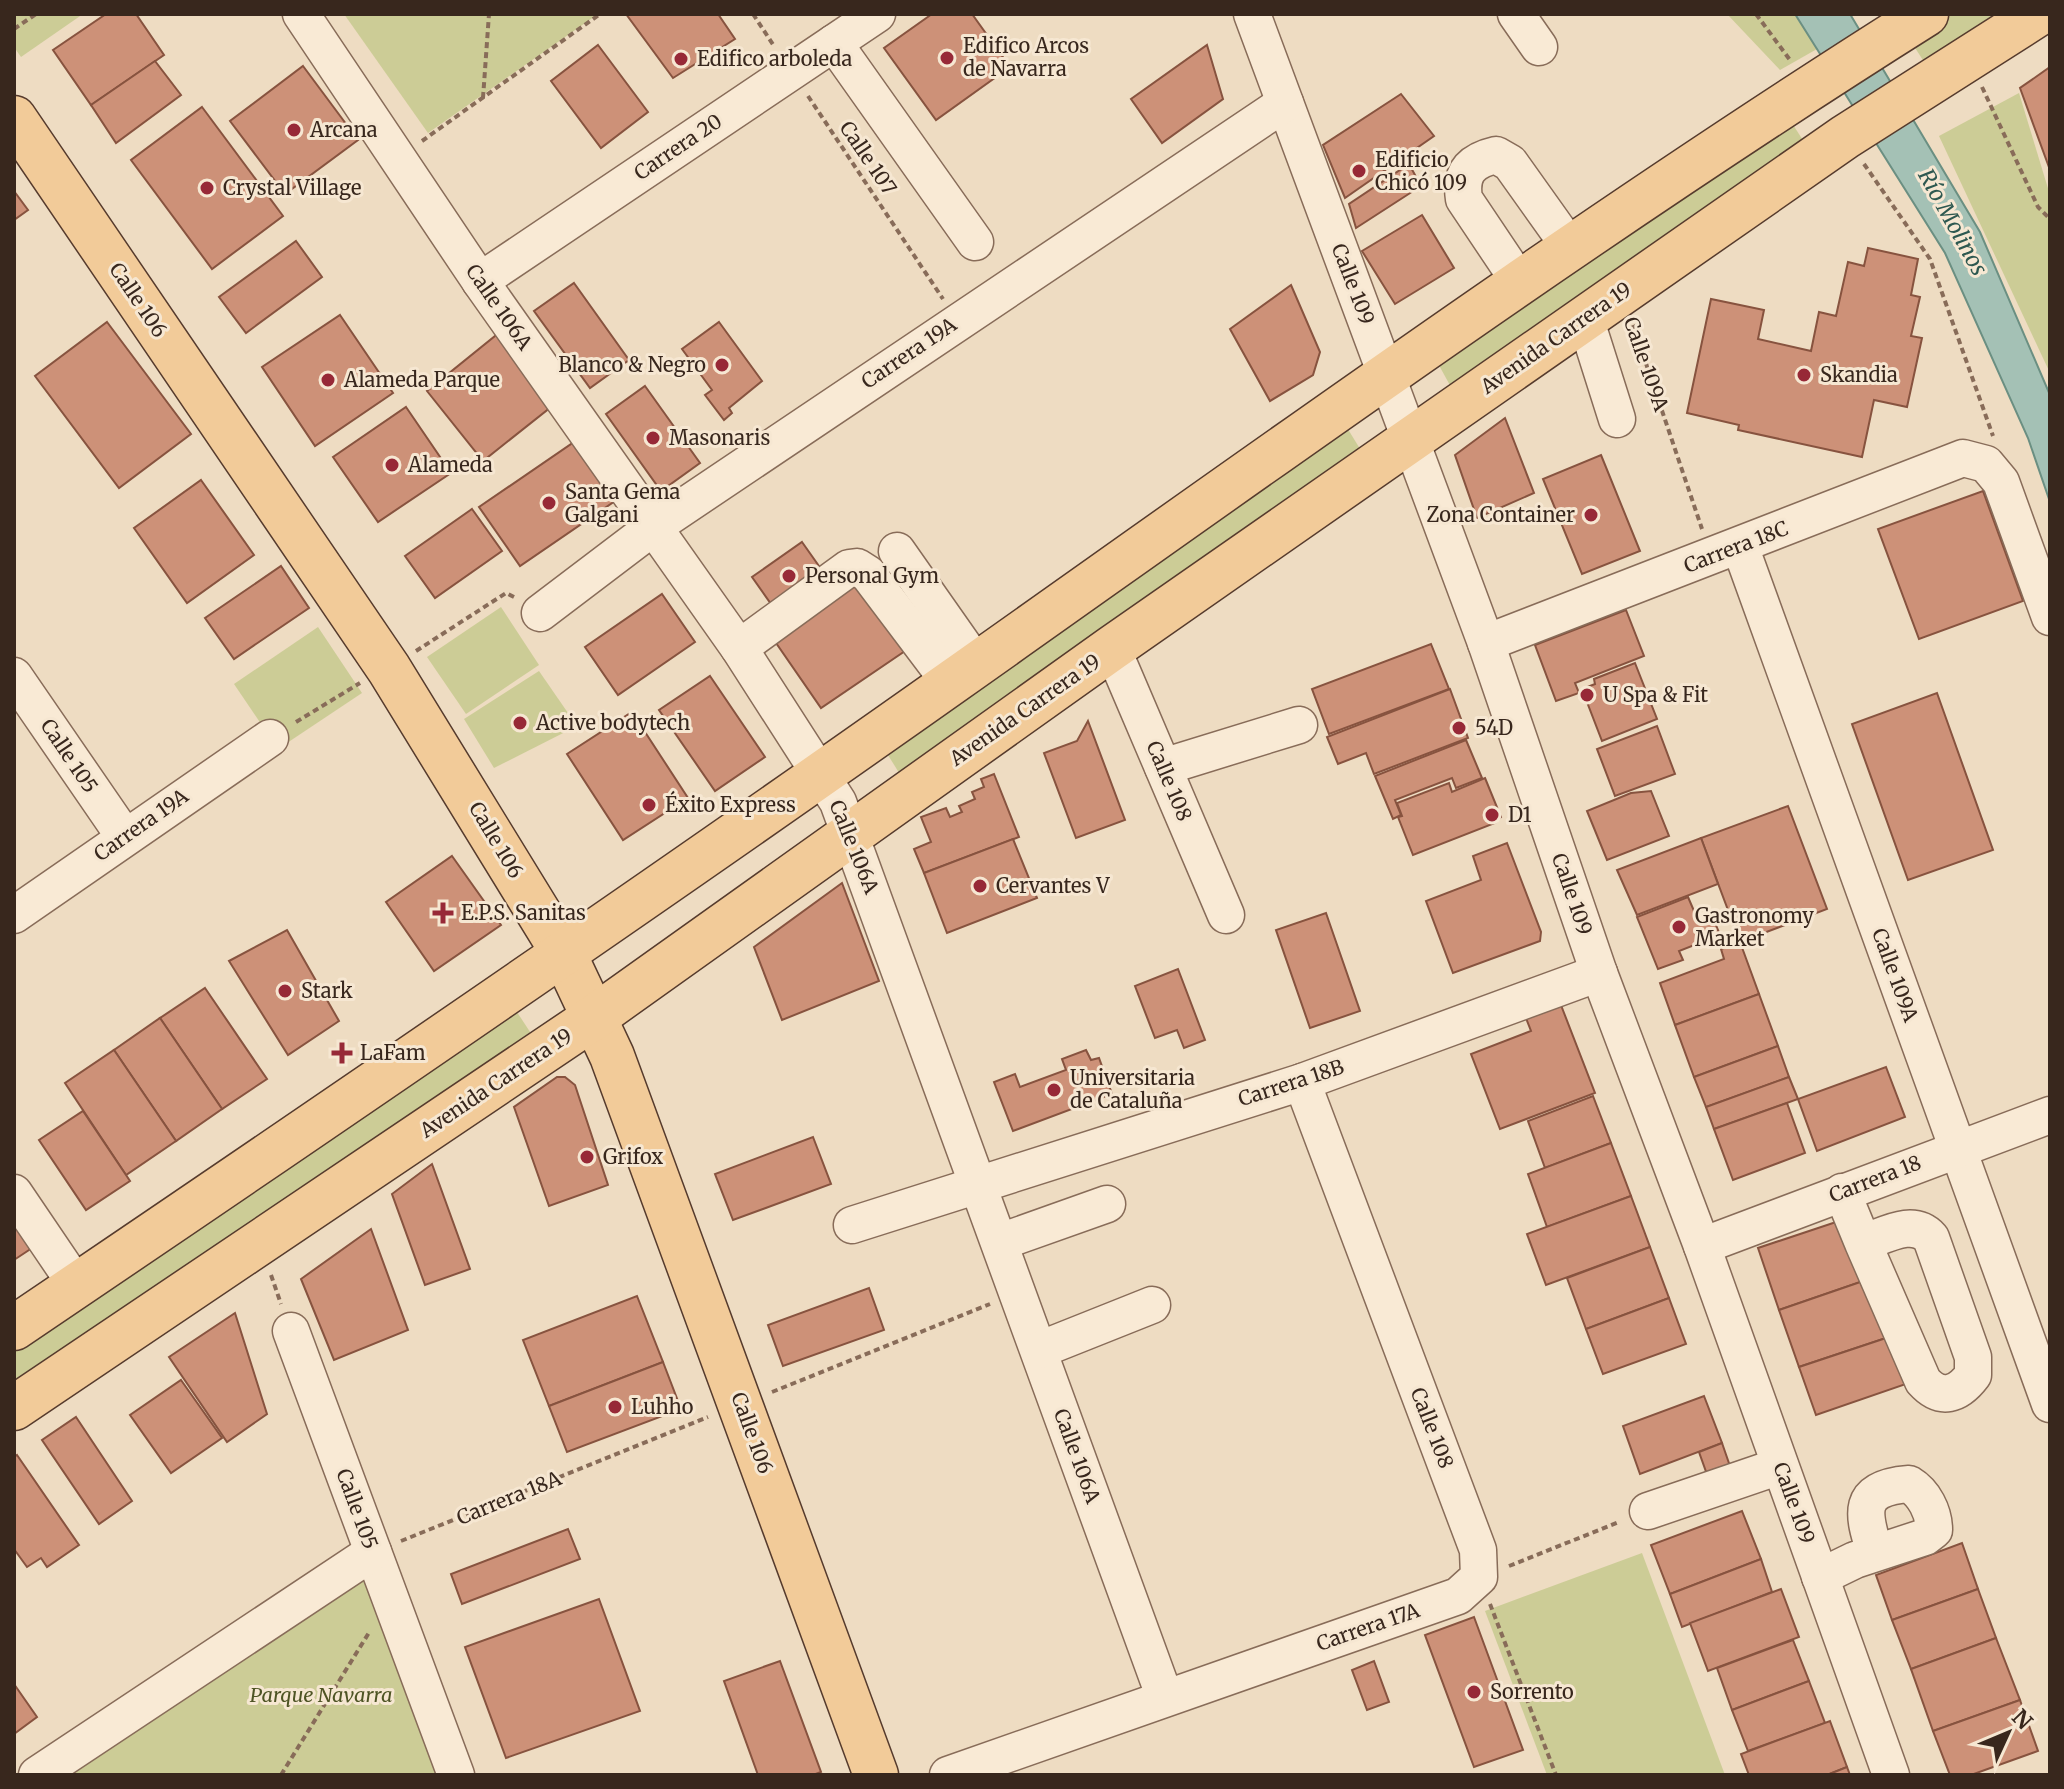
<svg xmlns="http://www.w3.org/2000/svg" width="2064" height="1789" viewBox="0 0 2064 1789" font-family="Merriweather,serif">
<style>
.green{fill:#cccc96}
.water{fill:#a4c1b5;stroke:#6b8f82;stroke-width:2}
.building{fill:#cd9178;stroke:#87533f;stroke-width:2}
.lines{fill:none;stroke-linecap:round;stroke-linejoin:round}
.minor-casing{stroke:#886c59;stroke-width:39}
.major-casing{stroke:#563b2d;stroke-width:47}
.path{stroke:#886c59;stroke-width:4;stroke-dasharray:6 4;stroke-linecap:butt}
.minor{stroke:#f9ead5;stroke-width:36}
.major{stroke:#f2cb99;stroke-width:44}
.poi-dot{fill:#972937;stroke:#f6e7d2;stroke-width:3}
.labels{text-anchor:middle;stroke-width:6;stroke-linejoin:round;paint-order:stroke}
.poi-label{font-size:20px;fill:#38271d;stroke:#f6e7d2;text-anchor:start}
.street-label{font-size:20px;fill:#38271d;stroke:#f6e7d2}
.park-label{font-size:20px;font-style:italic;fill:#4e5424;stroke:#f6e7d2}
.water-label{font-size:22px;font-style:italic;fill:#2d5850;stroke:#f6e7d2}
</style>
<rect width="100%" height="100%" fill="#eedcc2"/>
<g class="green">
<polygon points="14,14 83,14 21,57 14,47"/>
<polygon points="344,14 598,14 428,133"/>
<polygon points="1727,14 1795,14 1817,49 1780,70"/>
<polygon points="1951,14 2015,14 1928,68 1910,40"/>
<polygon points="2019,93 2050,195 2050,373 1939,136"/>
<polygon points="1788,117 1808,148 1452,389 1435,358"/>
<polygon points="1346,426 1365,457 901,776 883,747"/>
<polygon points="501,607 539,665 466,714 427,657"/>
<polygon points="318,627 362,693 278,749 234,684"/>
<polygon points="539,671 577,726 494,768 464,719"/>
<polygon points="513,1006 536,1041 14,1386 14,1342"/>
<polygon points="1642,1553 1725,1775 1547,1775 1485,1611"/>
<polygon points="361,1572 444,1775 59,1775"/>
</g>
<polygon class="water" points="1795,14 1850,14 1980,232 2050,395 2050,502 2028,438 1945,253"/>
<g class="building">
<polygon points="106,14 136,14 164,55 91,105 53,50"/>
<polygon points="626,14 718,14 735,39 673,78"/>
<polygon points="932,14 972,14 1010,67 936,120 884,48"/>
<polygon points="598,45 648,112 601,148 551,81"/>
<polygon points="1207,45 1223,99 1162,143 1131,99"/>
<polygon points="155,61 181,95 116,143 91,105"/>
<polygon points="303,66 358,140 285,194 230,121"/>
<polygon points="2050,67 2050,170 2020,88"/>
<polygon points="1401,94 1434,136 1345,198 1323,145"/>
<polygon points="202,107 283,216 212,269 131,160"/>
<polygon points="1409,164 1421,186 1356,228 1349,204"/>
<polygon points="14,191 28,210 14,220"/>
<polygon points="1422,215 1454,268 1395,304 1362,251"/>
<polygon points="296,241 322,277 246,333 219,297"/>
<polygon points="1868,248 1918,259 1911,295 1920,297 1911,336 1922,338 1907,407 1874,400 1862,457 1738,430 1739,425 1687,413 1711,299 1764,310 1758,339 1811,351 1819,312 1836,316 1848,262 1864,266"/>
<polygon points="574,283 629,360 590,388 534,311"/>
<polygon points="1291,285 1320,352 1313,375 1270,401 1230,329"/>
<polygon points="340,315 393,393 315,446 262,367"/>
<polygon points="107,322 191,434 119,488 35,376"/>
<polygon points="719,322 762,381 729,408 732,413 724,420 705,395 712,390 682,349"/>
<polygon points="500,332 556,403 483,461 427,391"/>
<polygon points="645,386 700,463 661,491 606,414"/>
<polygon points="406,407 451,473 378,522 333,457"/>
<polygon points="1505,418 1534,493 1477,518 1455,455"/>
<polygon points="577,440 618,499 520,566 479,507"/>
<polygon points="1601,455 1640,551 1582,574 1543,479"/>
<polygon points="201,480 254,555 187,603 134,528"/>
<polygon points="1983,491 2023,601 1919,639 1878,529"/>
<polygon points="472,509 502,551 435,598 405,556"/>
<polygon points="802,542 826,576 776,611 752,577"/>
<polygon points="281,566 309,608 234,659 205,618"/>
<polygon points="858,583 905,651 821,708 774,640"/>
<polygon points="662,594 695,642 618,695 585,647"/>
<polygon points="1626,610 1644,656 1575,683 1579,693 1556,701 1535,645"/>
<polygon points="1431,644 1449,689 1329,734 1312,689"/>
<polygon points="1635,663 1657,719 1602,741 1582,689 1595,684 1594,679"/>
<polygon points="710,676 765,757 715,791 659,710"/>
<polygon points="1450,689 1468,738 1374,774 1366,753 1338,764 1327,737"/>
<polygon points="1937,693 1993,850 1908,880 1852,724"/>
<polygon points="632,712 688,798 623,840 567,754"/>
<polygon points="1088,721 1125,820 1076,838 1044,753 1077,741"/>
<polygon points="1657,726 1675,774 1615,796 1597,749"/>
<polygon points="1466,740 1482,778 1456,788 1452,778 1395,800 1401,815 1393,819 1375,776"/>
<polygon points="994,774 1019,837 924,873 914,849 931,842 921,817 946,808 950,817 962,812 959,806 975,799 972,792 984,787 981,779"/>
<polygon points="1485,778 1501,817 1495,823 1413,855 1398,817 1402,816 1397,803 1449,783 1452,792"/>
<polygon points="1651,791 1669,836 1607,860 1587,811 1631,793"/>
<polygon points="1788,806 1827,909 1740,942 1701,838"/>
<polygon points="1701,838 1718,884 1637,915 1617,870"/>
<polygon points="1013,839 1037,898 947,933 924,873"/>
<polygon points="1507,843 1541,932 1540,941 1453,973 1426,901 1481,880 1473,856"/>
<polygon points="452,856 501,925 434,971 386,902"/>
<polygon points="842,883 879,981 782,1020 754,947"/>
<polygon points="1688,897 1697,918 1711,913 1720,935 1679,951 1683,960 1658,969 1637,917"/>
<polygon points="1326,913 1360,1011 1310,1028 1276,930"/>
<polygon points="287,930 339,1021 288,1055 229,961"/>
<polygon points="1740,942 1759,994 1675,1025 1660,983 1724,959 1721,949"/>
<polygon points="1178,969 1205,1040 1184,1048 1177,1030 1155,1038 1135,986"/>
<polygon points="205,988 267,1079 222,1109 160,1018"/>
<polygon points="1759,994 1778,1046 1694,1077 1675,1025"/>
<polygon points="1559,1000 1595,1093 1500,1129 1471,1054 1531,1031 1524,1013"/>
<polygon points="160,1018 222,1109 176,1141 114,1050"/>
<polygon points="1778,1046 1789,1077 1706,1107 1694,1077"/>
<polygon points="114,1050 176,1141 126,1175 65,1083"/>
<polygon points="1086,1050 1091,1060 1099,1058 1112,1094 1013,1131 994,1082 1015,1074 1020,1087 1066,1070 1062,1059"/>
<polygon points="1886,1067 1905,1117 1817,1151 1798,1099"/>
<polygon points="557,1077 565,1077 575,1085 608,1185 549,1206 514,1107"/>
<polygon points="1789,1077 1798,1099 1714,1129 1706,1107"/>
<polygon points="1593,1096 1611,1143 1545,1168 1528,1121"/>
<polygon points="1787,1103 1805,1153 1733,1180 1714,1129"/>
<polygon points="83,1111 130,1181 86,1210 39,1140"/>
<polygon points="813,1137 831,1184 733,1220 715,1174"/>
<polygon points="1611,1143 1631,1196 1547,1227 1528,1174"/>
<polygon points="432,1164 470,1269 425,1285 392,1194"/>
<polygon points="1631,1196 1650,1247 1546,1285 1527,1234"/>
<polygon points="1848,1218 1869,1279 1779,1310 1758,1248"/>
<polygon points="14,1221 32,1248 14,1260"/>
<polygon points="371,1229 408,1330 334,1360 301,1279"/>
<polygon points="1650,1247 1669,1298 1586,1329 1567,1278"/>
<polygon points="1869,1279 1889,1337 1799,1367 1779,1310"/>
<polygon points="869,1288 884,1330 783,1366 768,1325"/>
<polygon points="637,1296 663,1362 549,1406 523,1340"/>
<polygon points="1669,1298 1686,1344 1603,1374 1586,1329"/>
<polygon points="235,1313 267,1414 227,1442 169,1357"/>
<polygon points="1889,1337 1906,1384 1816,1415 1799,1367"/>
<polygon points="663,1362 681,1409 567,1452 549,1406"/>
<polygon points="181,1380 222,1438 171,1473 130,1415"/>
<polygon points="1704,1396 1722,1443 1640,1474 1623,1426"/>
<polygon points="76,1417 132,1501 99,1524 42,1440"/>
<polygon points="1722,1443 1732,1472 1709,1480 1699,1452"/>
<polygon points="17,1455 79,1545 47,1567 41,1558 27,1567 14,1549 14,1457"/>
<polygon points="1742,1511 1761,1559 1670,1594 1651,1545"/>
<polygon points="568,1529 580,1559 462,1604 451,1574"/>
<polygon points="1962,1543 1978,1589 1892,1620 1876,1575"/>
<polygon points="1761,1559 1772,1592 1682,1627 1670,1594"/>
<polygon points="1781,1589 1799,1637 1708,1671 1690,1623"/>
<polygon points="1978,1589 1996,1638 1911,1669 1892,1620"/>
<polygon points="599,1599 640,1711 506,1758 465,1647"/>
<polygon points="1474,1617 1523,1750 1474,1767 1425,1635"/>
<polygon points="1996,1638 2020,1700 1933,1731 1911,1669"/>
<polygon points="1793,1640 1809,1681 1732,1710 1717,1668"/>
<polygon points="780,1661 821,1772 813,1775 758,1775 724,1681"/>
<polygon points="1374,1661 1389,1702 1367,1710 1352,1670"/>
<polygon points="1809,1681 1825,1723 1748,1751 1732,1710"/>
<polygon points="14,1684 37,1717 14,1734"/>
<polygon points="2020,1700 2038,1751 1971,1775 1950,1775 1933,1731"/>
<polygon points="1830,1721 1847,1767 1827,1775 1749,1775 1741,1754"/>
<polygon points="1847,1767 1850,1775 1827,1775"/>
</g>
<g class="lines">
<g class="minor-casing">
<g id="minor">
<polyline points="301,14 480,281 739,648 838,802 1165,1698"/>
<polyline points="1252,14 1486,643 1599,973 1702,1246 1891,1775"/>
<polyline points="1516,14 1539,47"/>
<polyline points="834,43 975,242"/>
<polyline points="480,281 877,14"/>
<path d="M1521,284L1464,199C1460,173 1470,161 1496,155L1510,163L1572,250"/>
<polyline points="1585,318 1617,419"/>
<polyline points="1740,546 2050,1404"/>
<polyline points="897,551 977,665"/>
<polyline points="540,613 652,528 1285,103"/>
<polyline points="1486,643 1963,458 1986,464 2001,482 2050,617"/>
<polyline points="739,648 849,568 857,567 868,574 951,684"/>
<polyline points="1112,648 1226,915"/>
<polyline points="14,676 124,836"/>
<polyline points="1163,767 1299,725"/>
<polyline points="14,915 270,738"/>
<path d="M1842,1192L1863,1243C1886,1235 1913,1218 1931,1238L1973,1357V1375C1958,1395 1941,1401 1923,1381L1863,1243"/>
<polyline points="14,1193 77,1286"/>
<polyline points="852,1225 1302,1082 1599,973"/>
<polyline points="1000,1242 1107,1204"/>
<polyline points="1702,1246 2050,1115"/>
<polyline points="291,1331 456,1775"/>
<polyline points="1039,1350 1152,1305"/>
<polyline points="1648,1511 1780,1466"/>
<path d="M1820,1577L1855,1560L1925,1537L1934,1530C1934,1512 1924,1493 1909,1484C1855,1488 1863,1514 1875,1553"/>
<polyline points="37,1775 373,1552"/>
<polyline points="948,1775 1458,1596 1479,1577 1478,1550 1302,1082"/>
</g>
</g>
<g class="major-casing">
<g id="major">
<polyline points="14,118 389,669 564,954 612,1056 876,1775"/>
<path d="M14,1328C329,1115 644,900 955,680C1275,454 1594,223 1926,14"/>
<polyline points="14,1408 596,1016 1112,648 1845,137 2038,14"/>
</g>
</g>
<g class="path">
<polyline points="753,14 774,46"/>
<polyline points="1756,14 1790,60"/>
<polyline points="14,29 36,14"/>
<polyline points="1982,87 2038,207 2050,219"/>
<polyline points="808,96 943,299"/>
<polyline points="483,98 489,14"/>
<polyline points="422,141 600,14"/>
<polyline points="1864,164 1930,259 1993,436"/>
<polyline points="1633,325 1702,529"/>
<polyline points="416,651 506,593 516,598"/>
<polyline points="296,722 360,683"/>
<polyline points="271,1275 281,1304"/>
<polyline points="772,1392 990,1304"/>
<polyline points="401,1541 708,1417"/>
<polyline points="1509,1566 1619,1522"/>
<polyline points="1490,1604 1556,1775"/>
<polyline points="281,1775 370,1631"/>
</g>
<use href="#minor" class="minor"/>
<use href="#major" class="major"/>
</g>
<g class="poi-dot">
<circle cx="947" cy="58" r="8"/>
<circle cx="681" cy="59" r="8"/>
<circle cx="294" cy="130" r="8"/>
<circle cx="1359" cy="171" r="8"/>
<circle cx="207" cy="188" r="8"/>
<circle cx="722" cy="365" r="8"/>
<circle cx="1804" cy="375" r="8"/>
<circle cx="328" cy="380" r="8"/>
<circle cx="653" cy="438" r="8"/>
<circle cx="392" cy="465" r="8"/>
<circle cx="549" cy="503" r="8"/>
<circle cx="1591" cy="515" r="8"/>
<circle cx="789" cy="576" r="8"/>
<circle cx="1587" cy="695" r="8"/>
<circle cx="520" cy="723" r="8"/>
<circle cx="1459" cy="728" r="8"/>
<circle cx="649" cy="805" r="8"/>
<circle cx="1492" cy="815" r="8"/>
<circle cx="980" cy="886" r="8"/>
<path d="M439 901h8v8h8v8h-8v8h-8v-8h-8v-8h8z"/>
<circle cx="1679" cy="927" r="8"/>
<circle cx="285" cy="991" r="8"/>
<path d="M338 1041h8v8h8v8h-8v8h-8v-8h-8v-8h8z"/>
<circle cx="1054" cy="1090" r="8"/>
<circle cx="587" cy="1157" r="8"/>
<circle cx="615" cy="1407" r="8"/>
<circle cx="1474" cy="1692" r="8"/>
</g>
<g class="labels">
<g class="poi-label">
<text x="963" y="53">Edifico Arcos<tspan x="963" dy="23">de Navarra</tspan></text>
<text x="697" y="66">Edifico arboleda</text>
<text x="310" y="137">Arcana</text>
<text x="1375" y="167">Edificio<tspan x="1375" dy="23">Chicó 109</tspan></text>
<text x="223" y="195">Crystal Village</text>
<text x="706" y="372" text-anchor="end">Blanco &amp; Negro</text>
<text x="1820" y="382">Skandia</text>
<text x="344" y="387">Alameda Parque</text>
<text x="669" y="445">Masonaris</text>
<text x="408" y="472">Alameda</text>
<text x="565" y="499">Santa Gema<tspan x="565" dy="23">Galgani</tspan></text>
<text x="1575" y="522" text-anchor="end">Zona Container</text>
<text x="805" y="583">Personal Gym</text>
<text x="1603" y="702">U Spa &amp; Fit</text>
<text x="536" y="730">Active bodytech</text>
<text x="1475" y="735">54D</text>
<text x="665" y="812">Éxito Express</text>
<text x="1508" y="822">D1</text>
<text x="996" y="893">Cervantes V</text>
<text x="461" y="920">E.P.S. Sanitas</text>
<text x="1695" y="923">Gastronomy<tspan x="1695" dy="23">Market</tspan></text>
<text x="301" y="998">Stark</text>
<text x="360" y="1060">LaFam</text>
<text x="1070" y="1085">Universitaria<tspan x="1070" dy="23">de Cataluña</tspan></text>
<text x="603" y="1164">Grifox</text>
<text x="631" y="1414">Luhho</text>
<text x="1490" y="1699">Sorrento</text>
</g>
<g class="street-label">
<text transform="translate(678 147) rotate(-34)" y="7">Carrera 20</text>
<text transform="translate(868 158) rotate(56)" y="7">Calle 107</text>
<text transform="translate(1353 284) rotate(69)" y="7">Calle 109</text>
<text transform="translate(138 300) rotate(56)" y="7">Calle 106</text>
<text transform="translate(499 307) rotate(55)" y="7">Calle 106A</text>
<text transform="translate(1556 338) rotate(-35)" y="7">Avenida Carrera 19</text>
<text transform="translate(909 353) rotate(-34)" y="7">Carrera 19A</text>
<text transform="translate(1646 364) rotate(71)" y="7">Calle 109A</text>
<text transform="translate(1736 547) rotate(-21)" y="7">Carrera 18C</text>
<text transform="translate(1025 710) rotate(-35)" y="7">Avenida Carrera 19</text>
<text transform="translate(69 756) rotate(56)" y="7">Calle 105</text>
<text transform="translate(1169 781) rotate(67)" y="7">Calle 108</text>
<text transform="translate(141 825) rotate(-35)" y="7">Carrera 19A</text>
<text transform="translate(496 840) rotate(59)" y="7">Calle 106</text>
<text transform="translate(854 847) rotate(68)" y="7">Calle 106A</text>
<text transform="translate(1572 894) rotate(71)" y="7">Calle 109</text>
<text transform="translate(1895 975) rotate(70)" y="7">Calle 109A</text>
<text transform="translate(496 1083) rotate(-34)" y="7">Avenida Carrera 19</text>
<text transform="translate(1291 1083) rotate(-18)" y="7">Carrera 18B</text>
<text transform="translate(1875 1179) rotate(-21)" y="7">Carrera 18</text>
<text transform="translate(1432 1428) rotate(69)" y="7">Calle 108</text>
<text transform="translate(752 1433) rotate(70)" y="7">Calle 106</text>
<text transform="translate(1077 1456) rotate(70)" y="7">Calle 106A</text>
<text transform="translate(509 1498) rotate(-22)" y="7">Carrera 18A</text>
<text transform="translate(1794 1503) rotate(70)" y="7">Calle 109</text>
<text transform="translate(357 1509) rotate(70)" y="7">Calle 105</text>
<text transform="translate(1368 1627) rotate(-19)" y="7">Carrera 17A</text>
</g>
<g class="park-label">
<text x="321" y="1702">Parque Navarra</text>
</g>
<g class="water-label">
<text transform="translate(1953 222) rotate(61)" y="8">Río Molinos</text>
</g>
</g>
<rect width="2064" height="1789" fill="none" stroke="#38271d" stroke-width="32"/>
<g transform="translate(2008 1733) rotate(46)" stroke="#f6e7d2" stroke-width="6" paint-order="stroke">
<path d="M0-6L14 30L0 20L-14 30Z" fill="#38271d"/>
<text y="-12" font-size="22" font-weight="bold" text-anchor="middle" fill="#38271d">N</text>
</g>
</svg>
